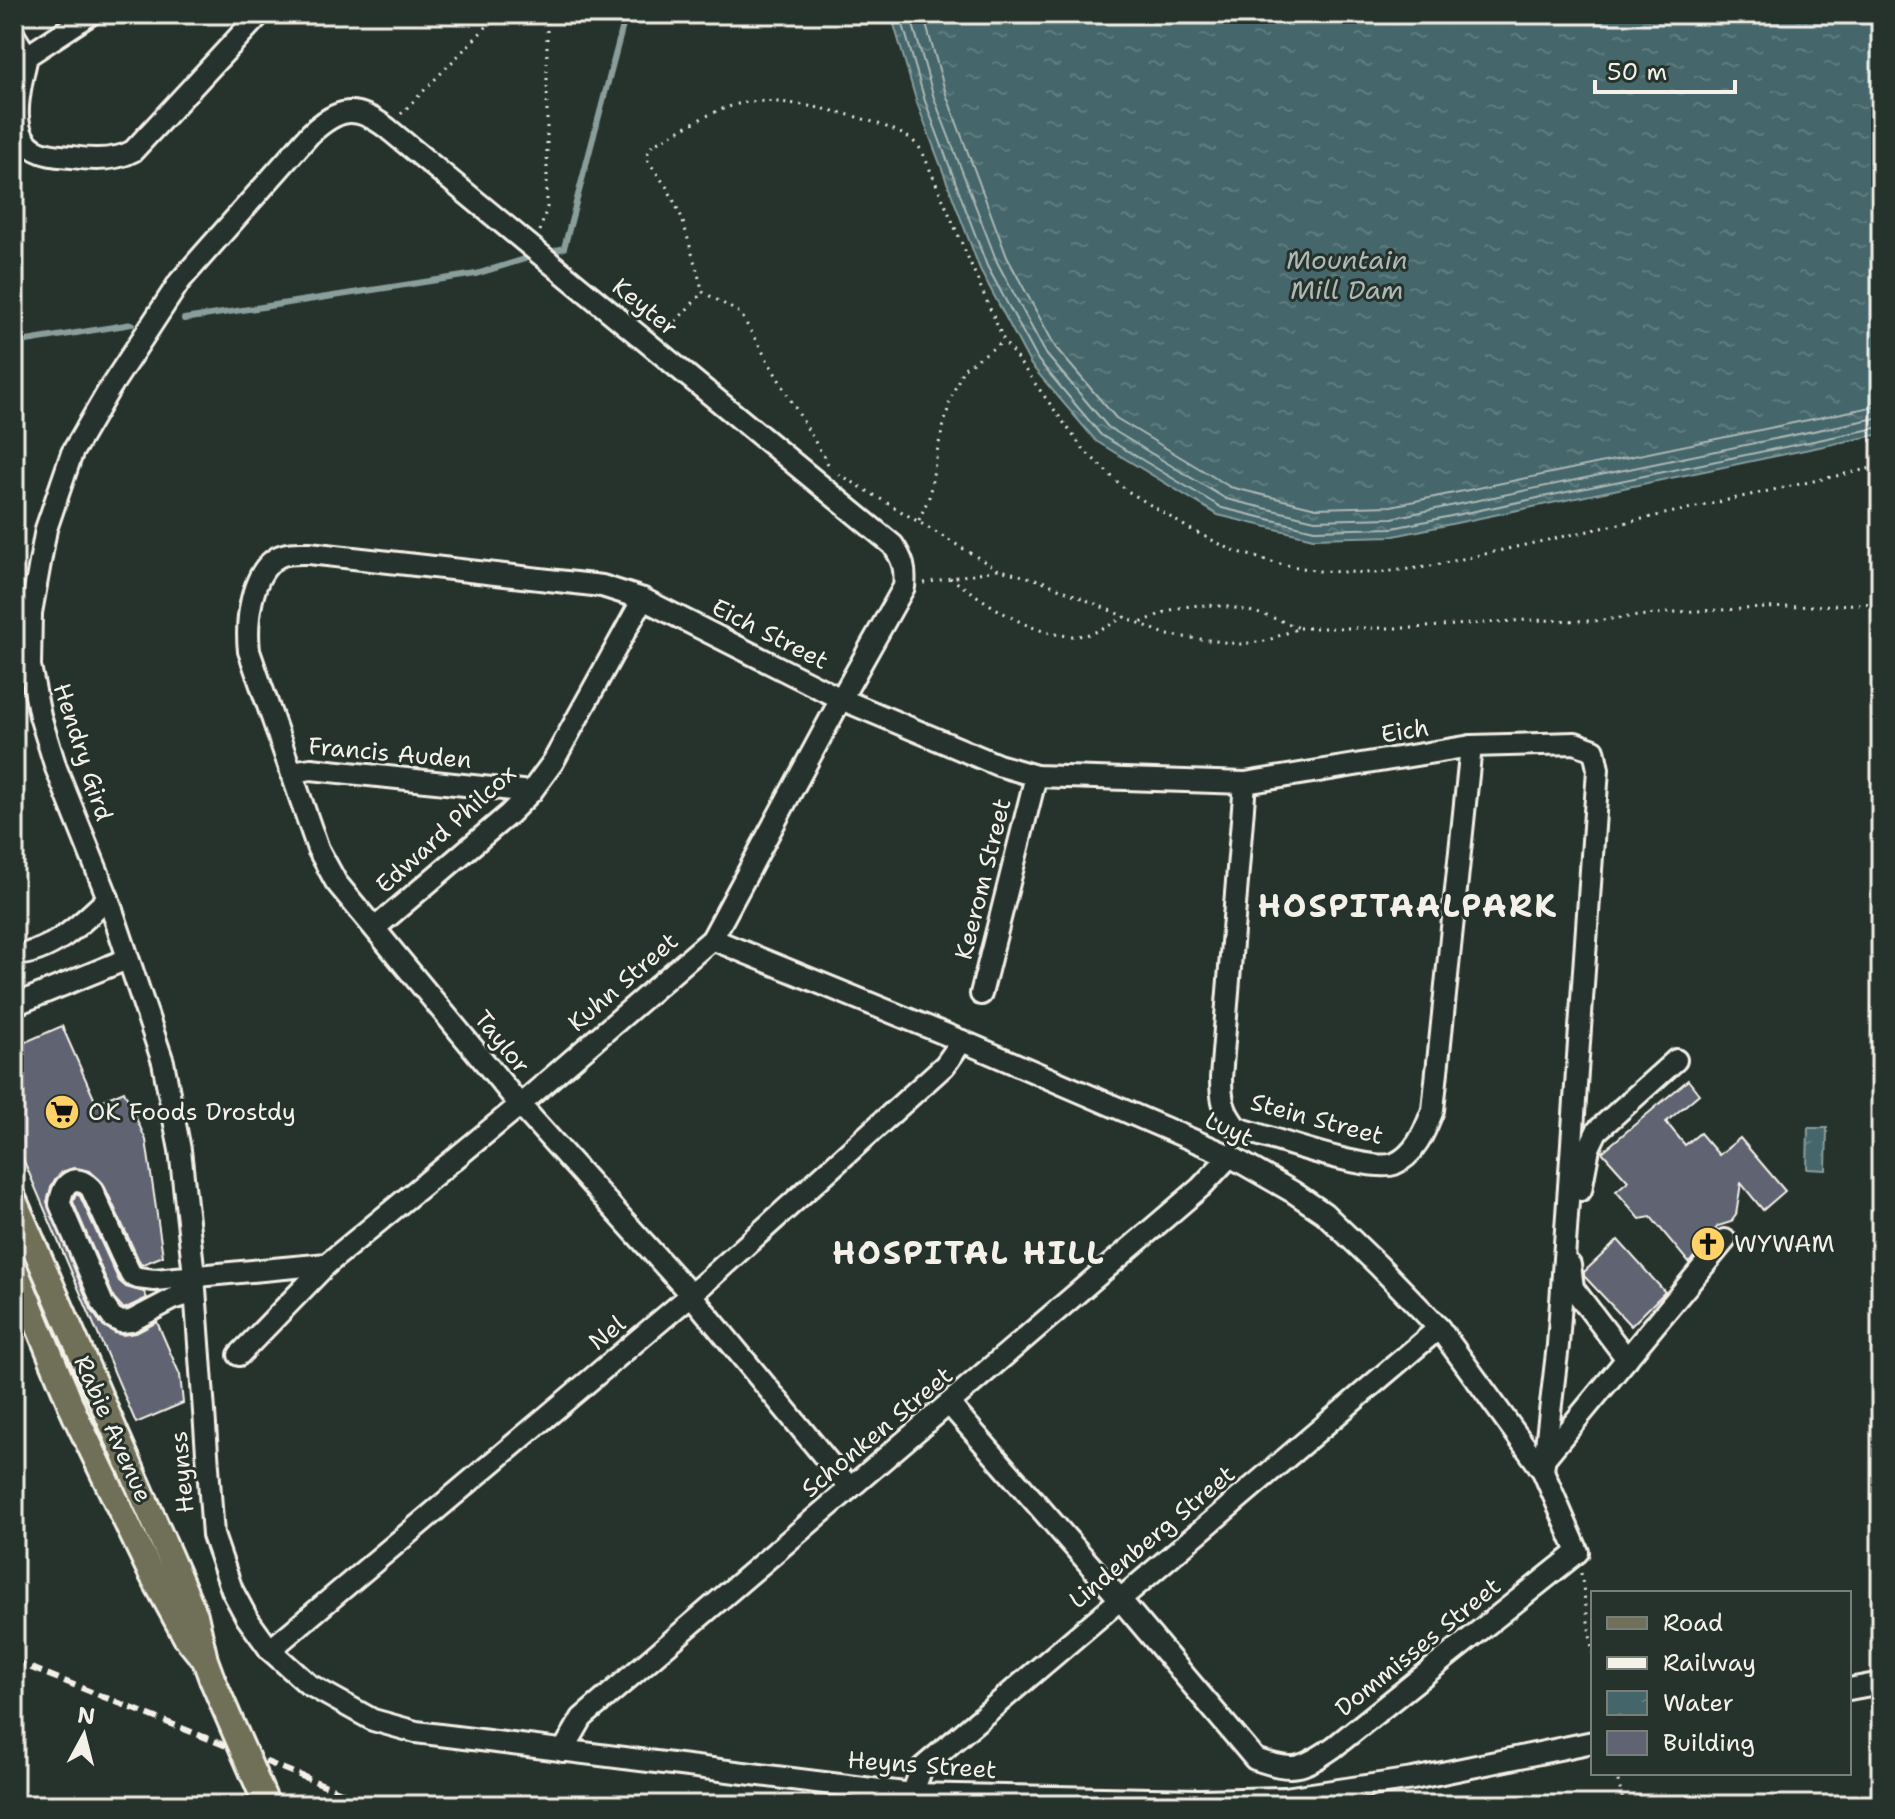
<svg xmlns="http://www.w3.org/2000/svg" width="1895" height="1819" viewBox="0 0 1895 1819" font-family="'Shantell Sans',sans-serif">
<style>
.water{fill:url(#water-ripples);stroke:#8a9e9c;stroke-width:2}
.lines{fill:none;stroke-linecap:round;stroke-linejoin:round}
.shore{stroke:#aeb9b6;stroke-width:2}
.stream{stroke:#8a9e9c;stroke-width:6}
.building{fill:#606472;stroke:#f4f1e8;stroke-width:2}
.minor-casing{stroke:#f4f1e8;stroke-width:26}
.major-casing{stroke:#f4f1e8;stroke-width:30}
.path{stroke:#f4f1e8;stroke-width:3;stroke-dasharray:2 6;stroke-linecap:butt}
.minor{stroke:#26332d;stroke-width:20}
.major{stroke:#706f59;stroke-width:24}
.rail{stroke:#f4f1e8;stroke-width:6;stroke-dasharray:12 6;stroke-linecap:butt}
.major-bridge-casing{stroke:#f4f1e8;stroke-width:30;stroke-linecap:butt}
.major-bridge{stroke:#706f59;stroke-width:24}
.labels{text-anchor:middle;stroke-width:6;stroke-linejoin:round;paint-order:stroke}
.street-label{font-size:24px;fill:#f4f1e8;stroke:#26332d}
.poi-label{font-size:24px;fill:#f4f1e8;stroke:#26332d;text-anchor:start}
.water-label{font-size:26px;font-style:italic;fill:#aeb9b6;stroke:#26332d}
.district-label{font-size:32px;font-weight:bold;letter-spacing:2px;fill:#f4f1e8;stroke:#26332d}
</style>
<defs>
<pattern id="water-ripples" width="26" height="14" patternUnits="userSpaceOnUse" patternTransform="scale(2)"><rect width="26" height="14" fill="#44666a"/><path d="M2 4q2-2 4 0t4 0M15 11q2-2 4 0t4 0" fill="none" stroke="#607c7f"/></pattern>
</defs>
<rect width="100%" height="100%" fill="#26332d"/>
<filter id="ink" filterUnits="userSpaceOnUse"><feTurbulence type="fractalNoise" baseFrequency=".0125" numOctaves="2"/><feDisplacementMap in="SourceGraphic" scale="16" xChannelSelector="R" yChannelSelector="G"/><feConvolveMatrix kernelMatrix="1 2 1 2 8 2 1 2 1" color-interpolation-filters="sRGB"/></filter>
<g filter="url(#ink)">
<g class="water">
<polygon points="891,14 1881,14 1881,434 1394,536 1313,538 1218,515 1096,441 1031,365 980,269 917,103"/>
<polygon points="1808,1128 1827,1128 1826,1170 1807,1169"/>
</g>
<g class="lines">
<g class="shore">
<polyline points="900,14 925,101 987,266 1038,360 1101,435 1222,508 1314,530 1393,528 1881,427"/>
<polyline points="910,14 934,98 997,262 1046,354 1108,427 1226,499 1315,520 1392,518 1881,417"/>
<polyline points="923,14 946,94 1007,257 1056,348 1116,418 1230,487 1316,508 1391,506 1881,405"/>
</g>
<g class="stream">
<polyline points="557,250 564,248 626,14"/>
<polyline points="184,319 476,274 525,259"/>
<polyline points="14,343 132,324"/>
</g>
</g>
<g class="building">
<polygon points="62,1026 96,1103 124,1091 146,1140 163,1256 141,1265 103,1183 90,1171 74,1168 62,1172 52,1184 47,1202 91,1309 101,1324 115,1333 122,1335 136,1333 157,1322 180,1375 183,1403 136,1423 14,1138 14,1065 23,1043"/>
<polygon points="1688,1080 1699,1094 1666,1122 1685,1145 1700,1133 1719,1155 1740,1138 1785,1191 1763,1210 1741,1183 1736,1215 1731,1222 1718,1226 1689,1263 1651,1217 1640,1219 1616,1191 1628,1181 1602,1152"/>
<polygon points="76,1194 80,1196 119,1281 126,1287 144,1292 147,1298 124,1309 114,1298 73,1202"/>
<polygon points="1618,1240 1665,1292 1631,1326 1584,1276 1584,1272"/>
</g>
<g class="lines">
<g class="minor-casing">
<g id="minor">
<path d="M91,14L27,56C21,84 4,139 41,152C50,156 62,156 72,157C92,160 115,161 133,151L260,14"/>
<polyline points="14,35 27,56"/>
<polyline points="292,772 311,769 531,792"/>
<path d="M1245,783L1221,1078C1221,1099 1223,1111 1237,1128C1267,1136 1368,1173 1394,1164C1416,1155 1425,1130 1433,1110L1471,746"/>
<polyline points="375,928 509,814 531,792 553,762 643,599"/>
<path d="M712,939L962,1041L1230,1156L1293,1192L1324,1213L1379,1266L1439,1328L1543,1471L1578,1552L1334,1747C1301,1770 1293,1772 1255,1759L1119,1598L950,1405"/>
<path d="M14,955C52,953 82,923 108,898"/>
<polyline points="981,994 1036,776"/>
<polyline points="14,1005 127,959"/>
<polyline points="1581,1190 1589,1148 1597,1131 1676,1060"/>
<polyline points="1570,1265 1573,1288 1627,1359"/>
<path d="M195,1292L173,1299L131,1321L121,1322L112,1317L103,1304L60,1204C62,1183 74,1172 91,1188L121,1254L131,1275L138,1278L154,1280L327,1264L520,1105L712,939L841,699L904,587C906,569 903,560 893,545L387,128C355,104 338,108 310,134L180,281L110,388L72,453L46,529L31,613L30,666L40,716L56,768L108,898L163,1062L180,1150L194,1275L213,1535L232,1590L247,1618L270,1650L308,1684L373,1720L416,1732L912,1794L1199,1800L1285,1798L1413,1779L1593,1742"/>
<polyline points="239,1355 327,1264"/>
<polyline points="1544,1459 1725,1240"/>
<path d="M850,1488L691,1295L520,1105L336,882L318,849L249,651C246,623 250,573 278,557C287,552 299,553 309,553L602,586L643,599L841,699L998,765L1036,776L1245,783L1471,746L1575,743L1594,750L1598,769L1558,1345L1543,1471"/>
<polyline points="270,1650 691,1295 945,1065 962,1041"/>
<polyline points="1849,1689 1881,1683"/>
<polyline points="563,1751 582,1718 1201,1187 1230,1156"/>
<polyline points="912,1794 922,1768 1439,1328"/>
</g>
</g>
<g class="major-casing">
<g id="major">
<polyline points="14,1200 195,1615 205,1660 212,1679"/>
<polyline points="14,1267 75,1415 149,1569 186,1637 198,1652"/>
</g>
</g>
<g class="path">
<polyline points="401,114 499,14"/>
<polyline points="540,231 547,207 547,14"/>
<polyline points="665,333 703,292"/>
<path d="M828,464L740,313L703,292L682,218L668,189L648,161V153L653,144C681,130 712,110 742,103C780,95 876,117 909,138C914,141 918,146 922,151L1004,341L1083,449L1126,490L1188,528L1232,550L1275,563L1319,571L1375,573L1426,567L1881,466"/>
<path d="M839,474L997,569L1042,581L1167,635L1240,644L1266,641L1299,628C1265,613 1213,598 1175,609C1163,612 1152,618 1140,623"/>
<polyline points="919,520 929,497 938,447 951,398 963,369 1004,341"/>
<path d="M950,578C987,602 1026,634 1072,636C1091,637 1108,626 1124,617"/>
<polyline points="924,583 995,570"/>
<polyline points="1299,628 1412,628 1527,620 1593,621 1674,612 1881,603"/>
<polyline points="1581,1573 1593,1656"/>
<polyline points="1616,1773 1624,1805"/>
</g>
<use href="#minor" class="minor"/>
<use href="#major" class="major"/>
<polyline class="rail" points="14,1661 374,1805"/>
<g class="major-bridge-casing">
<polyline id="major-bridge" points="212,1679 266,1803"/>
</g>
<use href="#major-bridge" class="major-bridge"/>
</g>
</g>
<defs>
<g id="supermarket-disc" transform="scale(1.8)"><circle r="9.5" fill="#ffd166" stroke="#26332d"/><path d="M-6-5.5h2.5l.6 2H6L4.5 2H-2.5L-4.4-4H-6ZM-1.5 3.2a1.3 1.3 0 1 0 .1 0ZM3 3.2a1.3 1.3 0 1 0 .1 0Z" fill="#111"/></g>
<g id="church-disc" transform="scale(1.8)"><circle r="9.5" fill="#ffd166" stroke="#26332d"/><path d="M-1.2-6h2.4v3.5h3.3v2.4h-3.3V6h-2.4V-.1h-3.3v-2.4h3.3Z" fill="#111"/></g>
</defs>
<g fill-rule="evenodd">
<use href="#supermarket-disc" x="62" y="1112"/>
<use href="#church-disc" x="1708" y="1244"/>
</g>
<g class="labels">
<g class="street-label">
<text transform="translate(645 307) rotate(39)" y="8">Keyter</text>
<text transform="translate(770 634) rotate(27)" y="8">Eich Street</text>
<text transform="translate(1405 731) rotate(-9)" y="8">Eich</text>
<text transform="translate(83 752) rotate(72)" y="8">Hendry Gird</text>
<text transform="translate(390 753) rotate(5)" y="8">Francis Auden</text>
<text transform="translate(446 829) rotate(-42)" y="8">Edward Philcox</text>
<text transform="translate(983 879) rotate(-76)" y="8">Keerom Street</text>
<text transform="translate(623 982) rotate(-41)" y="8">Kuhn Street</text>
<text transform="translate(502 1042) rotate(51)" y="8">Taylor</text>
<text transform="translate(1317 1119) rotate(15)" y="8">Stein Street</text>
<text transform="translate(1229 1129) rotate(25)" y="8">Luyt</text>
<text transform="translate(607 1333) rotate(-40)" y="8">Nel</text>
<text transform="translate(113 1429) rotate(66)" y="8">Rabie Avenue</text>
<text transform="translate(877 1432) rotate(-40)" y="8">Schonken Street</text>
<text transform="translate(182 1472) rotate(-95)" y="8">Heynss</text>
<text transform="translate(1152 1537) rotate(-40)" y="8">Lindenberg Street</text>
<text transform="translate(1418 1647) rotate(-39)" y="8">Dommisses Street</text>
<text transform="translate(922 1765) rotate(4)" y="8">Heyns Street</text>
</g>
<g class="poi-label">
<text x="88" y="1120">OK Foods Drostdy</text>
<text x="1734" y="1252">WYWAM</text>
</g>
<g class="water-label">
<text x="1347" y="269">Mountain<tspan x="1347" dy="30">Mill Dam</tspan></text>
</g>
<g class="district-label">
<text x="1408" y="917">HOSPITAALPARK</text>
<text x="969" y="1264">HOSPITAL HILL</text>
</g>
</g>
<rect width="1895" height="1819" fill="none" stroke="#26332d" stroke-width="48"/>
<rect x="24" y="24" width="1847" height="1771" fill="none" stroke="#f4f1e8" stroke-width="3" filter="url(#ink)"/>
<rect x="1591" y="1591" width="260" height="184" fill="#26332d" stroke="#787f78" stroke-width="2"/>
<rect x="1607" y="1617" width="40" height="12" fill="#706f59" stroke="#787f78" stroke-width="2"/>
<text x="1663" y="1631" font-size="24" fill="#f4f1e8">Road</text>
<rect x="1607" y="1657" width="40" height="12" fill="#f4f1e8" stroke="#787f78" stroke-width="2"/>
<text x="1663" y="1671" font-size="24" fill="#f4f1e8">Railway</text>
<rect x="1607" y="1691" width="40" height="24" fill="url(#water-ripples)" stroke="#787f78" stroke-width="2"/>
<text x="1663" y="1711" font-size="24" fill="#f4f1e8">Water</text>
<rect x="1607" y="1731" width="40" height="24" fill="#606472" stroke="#787f78" stroke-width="2"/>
<text x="1663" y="1751" font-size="24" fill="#f4f1e8">Building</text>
<g transform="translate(84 1735) rotate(7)" stroke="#26332d" stroke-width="6" paint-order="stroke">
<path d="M0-6L14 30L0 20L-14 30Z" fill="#f4f1e8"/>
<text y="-12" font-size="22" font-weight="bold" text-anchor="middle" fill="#f4f1e8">N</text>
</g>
<path d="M1595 80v12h140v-12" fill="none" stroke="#f4f1e8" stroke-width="4"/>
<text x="1607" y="80" font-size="24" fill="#f4f1e8" stroke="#26332d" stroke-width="6" paint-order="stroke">50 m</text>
</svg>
